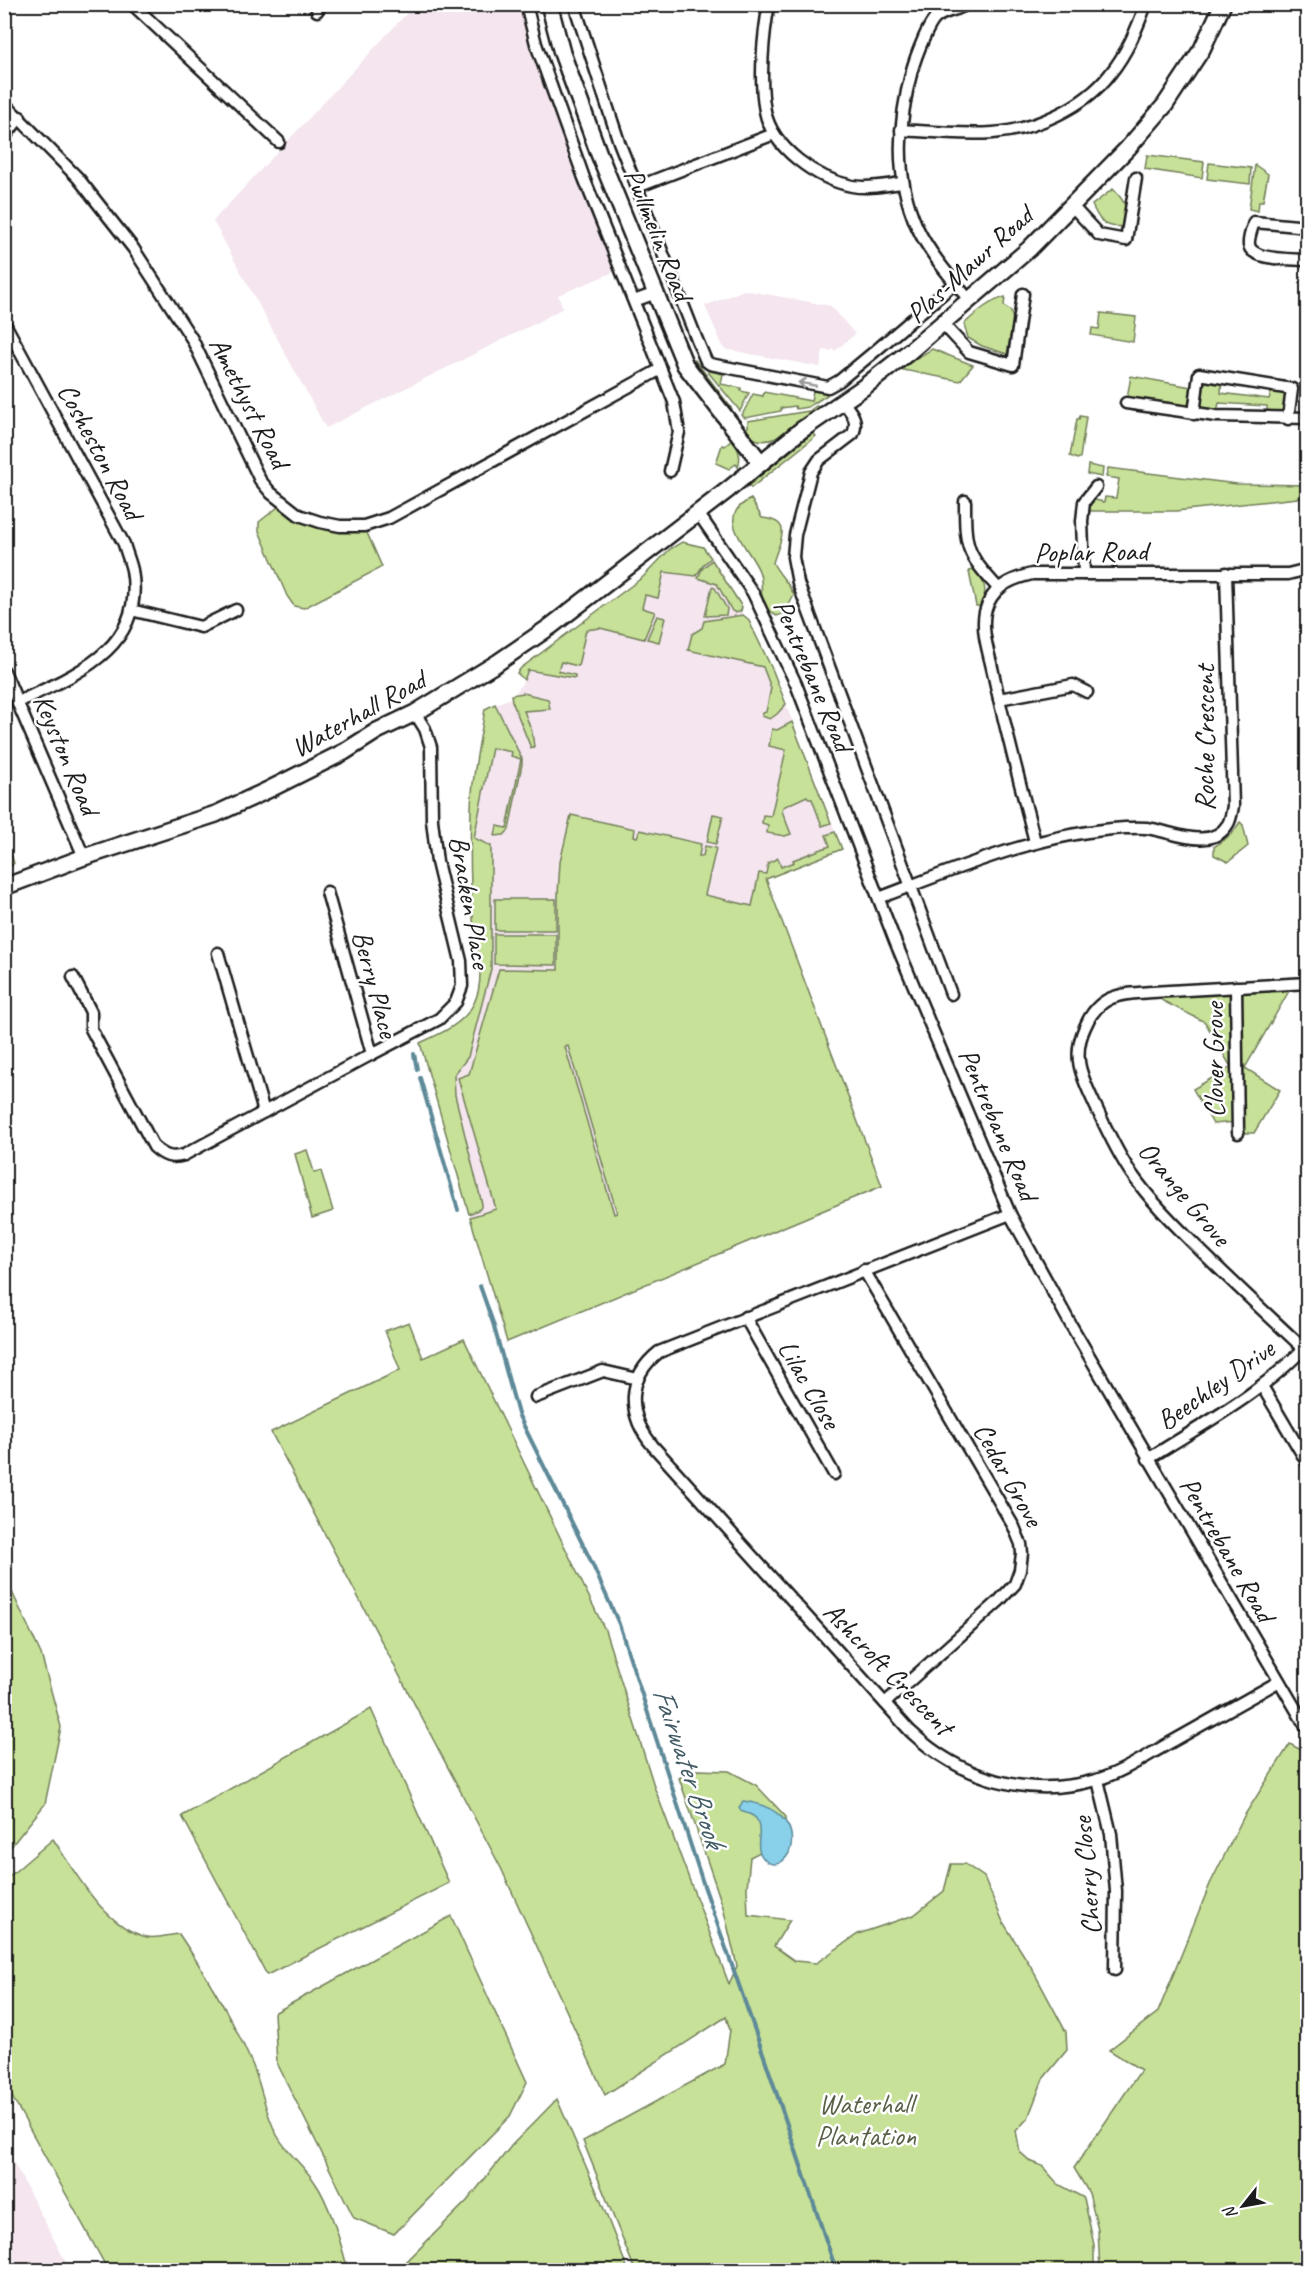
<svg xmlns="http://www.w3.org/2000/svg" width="1312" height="2275" viewBox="0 0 1312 2275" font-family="Caveat,sans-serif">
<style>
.built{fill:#f4e5ee}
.green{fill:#c7e198;stroke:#727e5a;stroke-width:1.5;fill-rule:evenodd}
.water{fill:#89d1ea;stroke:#5d8998;stroke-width:1.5}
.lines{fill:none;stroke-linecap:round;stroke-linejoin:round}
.stream{stroke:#5d8998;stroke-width:4}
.street-casing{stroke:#1c1c1c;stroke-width:15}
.secondary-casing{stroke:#1c1c1c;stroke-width:20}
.street{stroke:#fff;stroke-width:10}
.secondary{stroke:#fff;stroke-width:15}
.oneway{stroke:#999}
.labels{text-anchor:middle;stroke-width:5;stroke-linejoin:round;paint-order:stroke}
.street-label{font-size:28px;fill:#1c1c1c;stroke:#fff}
.park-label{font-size:28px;fill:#586147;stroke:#fff}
.water-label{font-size:30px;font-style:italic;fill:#425b64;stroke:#fff}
</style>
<rect width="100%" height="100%" fill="#fff"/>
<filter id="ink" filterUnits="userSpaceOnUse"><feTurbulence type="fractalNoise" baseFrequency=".0167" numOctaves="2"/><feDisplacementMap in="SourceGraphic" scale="12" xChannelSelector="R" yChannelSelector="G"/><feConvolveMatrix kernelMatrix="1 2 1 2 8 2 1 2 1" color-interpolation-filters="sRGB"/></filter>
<g filter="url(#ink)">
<g class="built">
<polygon points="434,5 518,5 536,65 614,272 558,295 563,308 536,323 326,428 213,221 408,12"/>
<polygon points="744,290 831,306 855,334 835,351 833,349 830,351 823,350 820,367 724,349 705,306"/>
<polygon points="682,542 703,547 725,578 724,580 742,607 741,611 744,617 748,619 773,671 842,849 766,879 882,1186 507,1342 420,1043 446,1032 459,1022 473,1006 477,996 480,976 472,917 471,807 485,709 513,697 524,680 517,673 643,577 670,549"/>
<polygon points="5,2146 70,2270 5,2270"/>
</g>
<g class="green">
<polygon points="1147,155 1204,162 1202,178 1145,169"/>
<polygon points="1209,163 1251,168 1250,184 1207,179"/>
<polygon points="1255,165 1268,174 1263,201 1259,201 1258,211 1249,209"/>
<path d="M1113,189C1126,202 1128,207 1123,226C1105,229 1099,221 1092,205Z"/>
<path d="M1005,297L1004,306L1011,311L1013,321L1007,354L982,346L968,338L964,324C976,313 989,301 1005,297Z"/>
<polygon points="1101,313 1136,317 1133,342 1091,335 1092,328 1099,329"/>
<polygon points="932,349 973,365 960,381 898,369"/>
<polygon points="695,360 732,409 729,412 691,361"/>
<polygon points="710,371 723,374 721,384 741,388 741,391 749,393 740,411 708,372"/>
<polygon points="1199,374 1222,378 1221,393 1269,399 1273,386 1292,389 1288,419 1268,418 1267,406 1219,403 1216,416 1126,403 1131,376 1197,388"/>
<polygon points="813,391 825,393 827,395 808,407 796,409 795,406 781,408 781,411 745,418 742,415 753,394 763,396 764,392 811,401"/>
<path d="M816,406L819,407C796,424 767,458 743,430L748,427V421L809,411Z"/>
<polygon points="1080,416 1086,417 1080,458 1077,459 1070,456 1077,419 1079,419"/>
<polygon points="813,433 816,436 751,488 748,486"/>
<path d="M733,439C738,449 742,456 738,467L736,464L729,469L716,463L722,445L725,446Z"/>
<polygon points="1088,465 1103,468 1102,477 1087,474"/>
<polygon points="1108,468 1237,484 1307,485 1307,497 1176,511 1089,511 1089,505 1095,500 1104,502 1105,497 1116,498 1119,479 1106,477"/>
<path d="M751,499L762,518C796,521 778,543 773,563C779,575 789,583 794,595L785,613L777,616C753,604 766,588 759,571C750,548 712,517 751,499Z"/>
<polygon points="282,504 299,515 364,526 382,567 304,608 294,606 287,596 259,531 259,522"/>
<polygon points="682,542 703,547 711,558 704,564 696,576 664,572 658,598 645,595 642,608 655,612 644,639 600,628 586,630 578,666 561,662 558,671 575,675 575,678 528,670 524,680 517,673 521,668 643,577 670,549"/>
<polygon points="712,560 742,607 741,611 736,613 732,611 717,584 698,578 702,569"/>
<path d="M972,568C985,580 989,591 980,606H976L969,572Z"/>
<polygon points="712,587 715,588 727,609 726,615 705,616"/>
<polygon points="743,615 748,619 773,671 786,704 777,714 770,719 762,716 763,713 766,712 771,688 763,667 688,650 692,634 702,628 704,621"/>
<polygon points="657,616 665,618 659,642 647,639"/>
<polygon points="523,693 548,699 550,709 524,711 532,732 534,747 531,748 512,701 511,695"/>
<path d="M495,704L522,759V764L509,830L504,835L495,836L497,826L507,828L521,759L511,756L512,752L492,748L474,838L491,846V969L468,1057L454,1075L455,1095L482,1204L480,1209L469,1214L420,1043C440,1034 464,1024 474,1003C487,976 475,946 473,918C470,885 470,841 471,808C472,775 480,741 485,709Z"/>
<polygon points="792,722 831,823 822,826 812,799 809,799 807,796 783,807 782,811 791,834 785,836 767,833 768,825 762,823 763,815 771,816 786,750 769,746 772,729 777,730"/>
<polygon points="713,814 723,816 716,844 707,842"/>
<path d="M571,815L635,829L634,836L637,837L640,830L701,844L699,856H703L705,846L716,848L705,895L752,906L759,873L766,874L768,863L778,858L781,867L794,862L793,860L830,846L826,835L835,832L842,849L766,879L882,1186L507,1342L470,1217L496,1209L458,1078L469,1074L499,969L558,970V894L560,862ZM568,1046L617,1213L614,1214L565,1047Z"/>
<polygon points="1240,822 1243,825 1248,846 1228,862 1214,855 1214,847 1232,834"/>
<polygon points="5,837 14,863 5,872 4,872"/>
<rect x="495" y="899" width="61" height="31"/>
<polygon points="494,934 556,934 556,965 494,964"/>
<polygon points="1293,984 1245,1068 1280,1090 1254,1133 1238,1133 1237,1122 1213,1124 1193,1089 1231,1067 1205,1022 1163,1001 1152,992"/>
<polygon points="307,1150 314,1172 321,1171 333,1211 312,1218 295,1154"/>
<polygon points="409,1322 423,1358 464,1339 605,1630 655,1789 729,1984 737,1966 723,1907 679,1778 697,1770 729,1771 756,1785 786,1817 778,1843 750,1857 747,1888 748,1915 790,1920 774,1946 795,1961 816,1963 858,1934 914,1915 944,1891 951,1864 965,1864 984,1877 1003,1922 1030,1965 1066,2032 1067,2050 1043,2079 1028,2118 1016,2131 1020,2152 1030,2161 1042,2166 1058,2184 1084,2198 1094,2245 1094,2270 635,2270 583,2141 725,2064 730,2030 726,2017 605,2095 501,1868 271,1432 400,1370 385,1331"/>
<polygon points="5,1577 41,1654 61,1727 45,1804 5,1854"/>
<polygon points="371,1709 449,1883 267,1975 182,1816"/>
<polygon points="1290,1744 1308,1754 1307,2270 1100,2270 1098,2230 1089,2193 1074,2168 1141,2070 1109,2050 1158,2012 1210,1884 1244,1816"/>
<path d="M53,1839C76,1873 104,1927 147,1937C156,1939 169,1935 179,1934C207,1976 233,2019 253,2066C262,2088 265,2113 277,2135C286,2152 303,2165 314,2181C330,2203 341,2244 348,2270H108L5,2084V1880Z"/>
<polygon points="451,1916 527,2082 510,2116 394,2234 354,2218 277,2063 274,2013"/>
<polygon points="557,2099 600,2199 628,2270 398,2270 467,2201 512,2145"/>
</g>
<path class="water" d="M743,1801C819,1811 789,1881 765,1860C752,1848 764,1834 757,1820C753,1812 743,1815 739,1808Z"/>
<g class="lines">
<g class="stream">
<polyline points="414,1054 417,1069"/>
<polyline points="420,1078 458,1210"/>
<polyline points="480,1286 493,1323 518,1414 590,1559 619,1624 703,1883 765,2059 836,2270"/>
</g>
<g class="street-casing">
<g id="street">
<polyline points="132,4 279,142"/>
<polyline points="526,4 536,44 584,178 674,402 679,432 670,471"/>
<polyline points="574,4 619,142 697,340 706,361 710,364 828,387 839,381 874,352 955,283"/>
<path d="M769,4C763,35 759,80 765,111C772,148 817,179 852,186C868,189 886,185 902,183"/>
<polyline points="934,4 936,17"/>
<path d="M967,4C958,10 945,11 937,17C928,23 915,59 912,70C898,122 894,177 917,227C929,253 951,278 970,301"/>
<polyline points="317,11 321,4"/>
<polyline points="4,103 78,178 133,248 192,339 260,480 271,493 299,515 320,522 340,526 364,526 389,518 661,369"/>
<path d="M901,130C932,132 962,135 993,133C1034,130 1085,107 1110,74C1127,53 1137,29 1146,4"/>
<polyline points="4,138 20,117"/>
<polyline points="637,187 774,134"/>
<polyline points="1072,206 1099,235 1126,240 1136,178"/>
<path d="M1308,227L1254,222C1252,229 1248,238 1249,245C1252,261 1294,259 1308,260"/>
<polyline points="634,301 656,293"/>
<path d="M4,322L124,544C126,552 130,561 132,570C146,649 74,675 18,702"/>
<polyline points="943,324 969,352 1013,365 1023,294"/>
<path d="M843,402C851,412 859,420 853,434L819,460L811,472L795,535L793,557L798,583L951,994"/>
<polyline points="1126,403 1216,416 1308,418"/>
<polyline points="1194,414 1199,374 1292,389 1288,419"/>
<path d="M965,501C965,548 966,553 998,588"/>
<polyline points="698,513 753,593 796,684 895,941 1010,1214 1071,1325 1308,1730"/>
<polyline points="1084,574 1082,521 1084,502 1096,487"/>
<polyline points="131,610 201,627 236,610"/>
<polyline points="4,671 84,857"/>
<polyline points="999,699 1073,685 1087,692"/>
<path d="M1035,842C1021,786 1005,729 993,672C989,653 981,632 985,612C991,588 1010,579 1032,574H1288L1308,569"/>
<path d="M879,898C958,868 1039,833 1125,828C1133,828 1144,827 1152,829C1175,833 1212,851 1228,824C1231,819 1232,811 1233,806L1226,573"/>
<polyline points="218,953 264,1112 372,1054 327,892"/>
<path d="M73,977L91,1012V1029L154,1147C164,1156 171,1159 184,1155L264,1112"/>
<polyline points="1236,987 1238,1133"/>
<polyline points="372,1054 439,1019 456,1002 462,986 461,961 437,862 432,820 431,747 425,729 415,713"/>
<path d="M1010,1214L659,1352C626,1378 627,1415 653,1446L910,1731C961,1779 1028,1799 1096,1780C1121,1773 1143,1758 1166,1745C1203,1724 1240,1703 1278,1682"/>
<polyline points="864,1270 1014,1527 1021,1544 1022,1553 1020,1570 1015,1584 999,1601 885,1703"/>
<polyline points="745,1317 834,1474"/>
<path d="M1304,1349C1267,1314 1230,1280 1195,1245C1172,1222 1149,1199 1131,1173C1116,1151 1106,1128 1095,1105C1082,1077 1071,1057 1085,1027C1099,994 1120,994 1152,992L1308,983"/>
<polyline points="1262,1386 1308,1464"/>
<polyline points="536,1397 603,1371 638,1379"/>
<path d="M1148,1459C1203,1424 1263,1393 1308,1344"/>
<polyline points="1098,1780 1111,1834 1116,1891 1115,1970"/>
</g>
</g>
<g class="secondary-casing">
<g id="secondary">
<polyline points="549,4 562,53 599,154 685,365 761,463"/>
<polyline points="4,887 84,857 216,814 270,789 344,752 377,731 415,713 497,663 551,626 729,489 800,431 864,387 910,351 1029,249 1128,148 1165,105 1202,49 1223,4"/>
</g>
</g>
<use href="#street" class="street"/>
<use href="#secondary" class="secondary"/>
</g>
<defs><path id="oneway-shaft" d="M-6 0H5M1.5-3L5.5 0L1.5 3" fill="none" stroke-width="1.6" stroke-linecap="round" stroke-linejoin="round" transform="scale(1.5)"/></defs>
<use class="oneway" href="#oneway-shaft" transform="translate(807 384) rotate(-169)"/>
</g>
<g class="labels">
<g class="street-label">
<text transform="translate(659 234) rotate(68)" y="10">Pwllmelin Road</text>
<text transform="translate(969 264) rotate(-42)" y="10">Plas-Mawr Road</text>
<text transform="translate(250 402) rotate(63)" y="10">Amethyst Road</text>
<text transform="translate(101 451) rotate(62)" y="10">Cosheston Road</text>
<text transform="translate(1091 551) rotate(-1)" y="10">Poplar Road</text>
<text transform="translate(814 675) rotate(67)" y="10">Pentrebane Road</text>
<text transform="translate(358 713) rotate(-29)" y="10">Waterhall Road</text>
<text transform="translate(1204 738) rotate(-90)" y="10">Roche Crescent</text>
<text transform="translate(67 754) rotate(67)" y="10">Keyston Road</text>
<text transform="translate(471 902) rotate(80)" y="10">Bracken Place</text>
<text transform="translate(376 984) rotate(75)" y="10">Berry Place</text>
<text transform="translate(1213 1060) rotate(-90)" y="10">Clover Grove</text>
<text transform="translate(999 1124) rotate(67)" y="10">Pentrebane Road</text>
<text transform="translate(1185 1193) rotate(50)" y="10">Orange Grove</text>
<text transform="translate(810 1384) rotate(60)" y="10">Lilac Close</text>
<text transform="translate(1215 1384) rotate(-35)" y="10">Beechley Drive</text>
<text transform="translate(1009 1474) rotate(61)" y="10">Cedar Grove</text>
<text transform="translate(1228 1549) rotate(60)" y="10">Pentrebane Road</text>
<text transform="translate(889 1668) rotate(46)" y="10">Ashcroft Crescent</text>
<text transform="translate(1086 1876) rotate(-95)" y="10">Cherry Close</text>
</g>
<g class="park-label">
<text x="866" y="2113">Waterhall<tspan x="866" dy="32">Plantation</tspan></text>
</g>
<g class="water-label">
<text transform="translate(689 1767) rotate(71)" y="10">Fairwater Brook</text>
</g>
</g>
<rect width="1312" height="2275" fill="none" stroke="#fff" stroke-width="24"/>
<rect x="12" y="12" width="1288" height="2251" fill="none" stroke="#1c1c1c" stroke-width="2" filter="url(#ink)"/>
<g transform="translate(1243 2206) rotate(239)" stroke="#ffffff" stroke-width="4.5" paint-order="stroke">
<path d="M0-4.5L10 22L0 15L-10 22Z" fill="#1c1c1c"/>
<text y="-9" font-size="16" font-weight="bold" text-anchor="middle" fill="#1c1c1c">N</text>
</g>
</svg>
